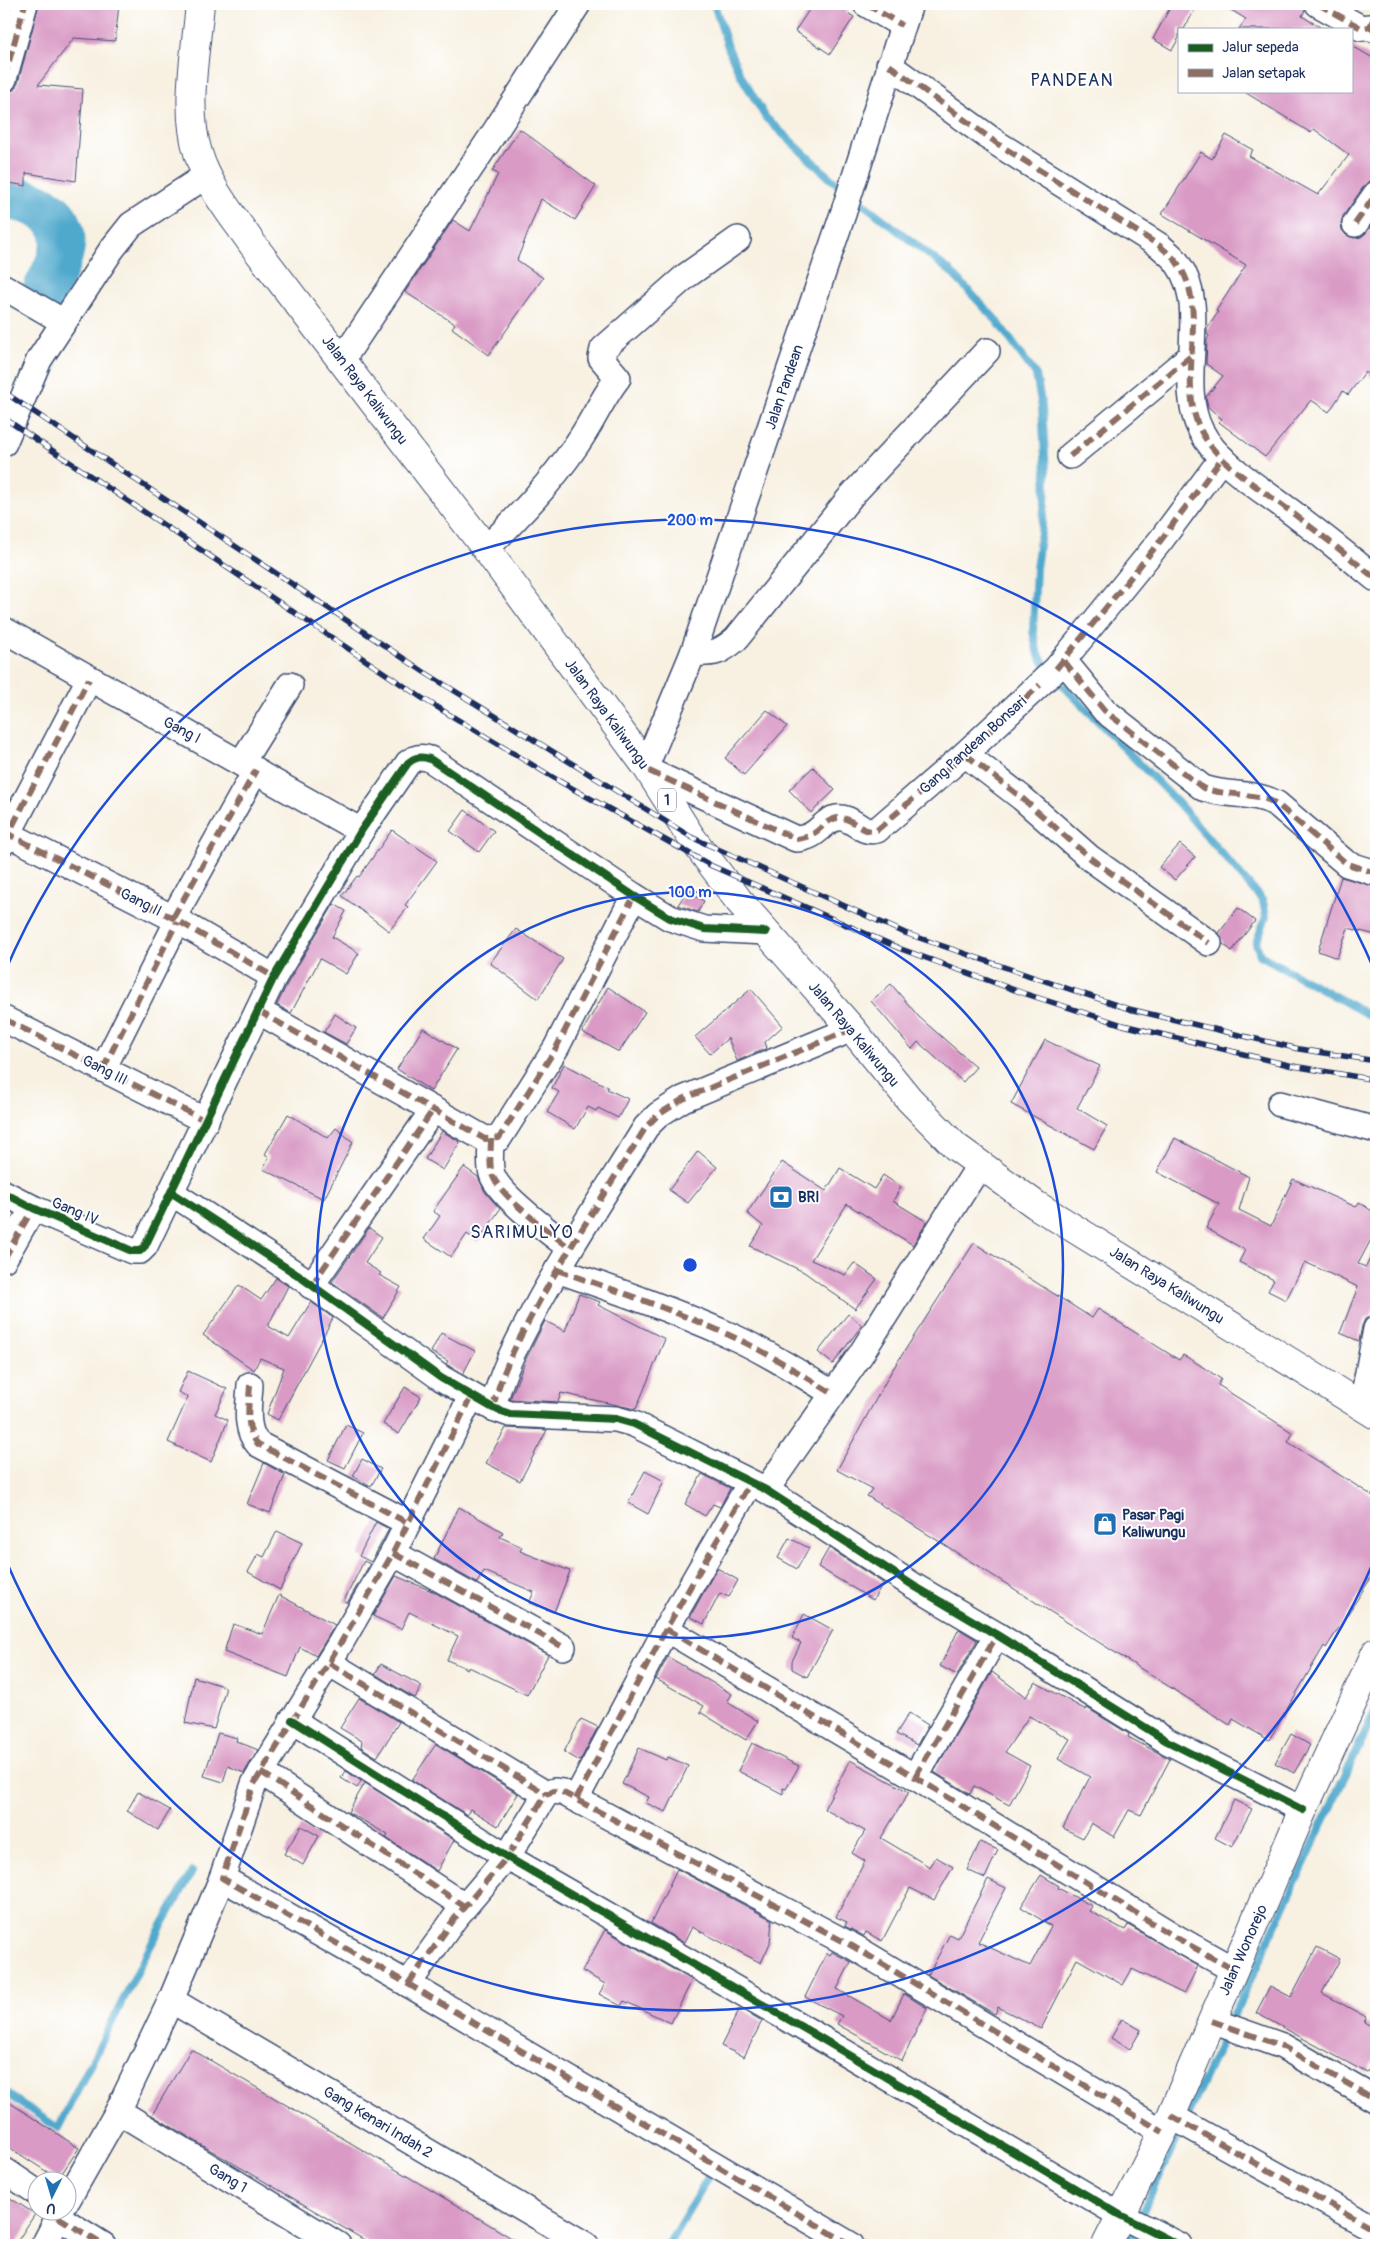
<svg xmlns="http://www.w3.org/2000/svg" width="1380" height="2249" viewBox="0 0 1380 2249" font-family="Pangolin,sans-serif">
<style>
.lines{fill:none;stroke-linecap:round;stroke-linejoin:round}
.stream{stroke:#4fa9cd;stroke-width:8}
.river{stroke:#4fa9cd;stroke-width:45}
.building{fill:#d99ac5}
.street-casing{stroke:#3c4c72;stroke-width:28}
.secondary-casing{stroke:#3c4c72;stroke-width:30}
.primary-casing{stroke:#3c4c72;stroke-width:30}
.street{stroke:#fff;stroke-width:25}
.secondary{stroke:#fff;stroke-width:28}
.primary{stroke:#fff;stroke-width:28}
.rail-casing{stroke:#1b2f5e;stroke-width:5.5}
.rail{stroke:#fff;stroke-width:4;stroke-dasharray:11;stroke-linecap:butt}
.quiet{stroke:#8d6e63;stroke-width:6;stroke-dasharray:12 6;stroke-linecap:butt}
.cycleway-casing{stroke:#fff;stroke-width:11}
.cycleway{stroke:#1b5e20;stroke-width:8}
.ring{fill:none;stroke:#1d4ed8;stroke-width:2.5}
.labels{text-anchor:middle;stroke-width:4;stroke-linejoin:round;paint-order:stroke}
.shield{fill:#fff;stroke:#5f6d8e;stroke-width:1}
.shield-label{font-size:14px;font-weight:bold;fill:#1b2f5e}
.street-label{font-size:15px;fill:#1b2f5e;stroke:#fff}
.poi-label{font-size:15px;font-weight:bold;fill:#1b2f5e;stroke:#fff;text-anchor:start}
.quarter-label{font-size:18px;letter-spacing:1px;fill:#1b2f5e;stroke:#fff}
.centre{fill:#1d4ed8;stroke:#fff;stroke-width:2.5}
.ring-label{font-size:15px;text-anchor:middle;font-weight:bold;fill:#1d4ed8;stroke:#fff;stroke-width:4;stroke-linejoin:round;paint-order:stroke}
</style>
<rect width="100%" height="100%" fill="#fff"/>
<filter id="ink" filterUnits="userSpaceOnUse"><feTurbulence type="fractalNoise" baseFrequency=".02" numOctaves="2"/><feDisplacementMap in="SourceGraphic" scale="10" xChannelSelector="R" yChannelSelector="G"/><feConvolveMatrix kernelMatrix="1 2 1 2 8 2 1 2 1" color-interpolation-filters="sRGB"/></filter>
<filter id="wash" filterUnits="userSpaceOnUse"><feTurbulence type="fractalNoise" baseFrequency=".0096" numOctaves="4" result="noise"/><feDisplacementMap in="SourceGraphic" scale="20" xChannelSelector="R" yChannelSelector="G"/><feGaussianBlur stdDeviation="1.12" result="paint"/><feColorMatrix in="noise" values="0 0 0 0 0 0 0 0 0 0 0 0 0 0 0 0 0 1.4 0 .05"/><feComposite in="paint" operator="in"/></filter>
<g filter="url(#wash)">
<rect width="100%" height="100%" fill="#f8f1e2"/>
<g class="lines">
<g class="stream">
<polyline points="714,4 729,50 740,74 766,118 830,178 951,272 997,321 1036,375 1042,407 1046,472 1045,504 1036,568 1033,631 1037,651 1047,669 1178,803 1263,901 1266,917 1256,943 1260,955 1376,1019"/>
<polyline points="4,2092 58,2128 151,1945 192,1872"/>
<polyline points="668,2245 711,2172 716,2175"/>
<polyline points="1127,2245 1376,1709"/>
</g>
<path class="river" d="M4,197C29,200 63,210 63,240C63,258 50,279 43,295"/>
</g>
<g id="blocks">
<g class="building">
<polygon points="39,4 119,4 115,41 74,38 38,85 83,89 76,181 26,173 26,186 4,182 4,93 14,90 18,83"/>
<polygon points="813,4 834,4 854,17 830,54 795,31"/>
<polygon points="1172,4 1198,4 1184,29 1179,29 1179,38 1172,50 1153,39"/>
<polygon points="1221,4 1304,4 1305,10 1302,16 1323,29 1239,29 1246,19"/>
<polygon points="1351,45 1376,60 1376,180 1370,181 1364,186 1343,216 1341,223 1342,230 1346,235 1354,238 1361,237 1366,233 1376,219 1376,381 1365,372 1348,395 1343,391 1329,412 1311,400 1265,457 1219,422 1222,419 1208,407 1206,397 1223,376 1206,364 1207,340 1209,336 1207,334 1207,329 1218,312 1216,311 1246,265 1162,214 1201,152 1212,159 1226,135 1253,150 1249,156 1318,195 1349,155 1314,129 1311,133 1243,91 1351,91"/>
<polygon points="520,129 596,186 575,220 541,199 517,260 543,278 489,355 452,328 455,324 405,292 453,220 470,231 498,174 492,171"/>
<polygon points="767,710 787,726 744,775 725,758"/>
<polygon points="813,767 835,790 811,813 789,790"/>
<polygon points="465,810 494,831 479,852 450,831"/>
<polygon points="392,830 437,861 405,905 408,907 389,931 342,896 357,876 359,877"/>
<polygon points="1180,844 1195,857 1175,880 1159,867"/>
<polygon points="1341,877 1376,887 1376,935 1348,928 1337,958 1318,951"/>
<polygon points="687,891 704,901 698,912 678,905"/>
<polygon points="334,904 346,911 332,937 359,953 346,974 320,959 291,1013 277,1005 287,984"/>
<polygon points="1238,908 1255,921 1232,951 1223,944 1219,933"/>
<polygon points="516,929 563,959 538,999 490,963"/>
<polygon points="891,984 919,1017 976,1067 963,1082 918,1042 912,1049 871,1001"/>
<polygon points="608,987 645,1012 619,1052 582,1032"/>
<polygon points="751,989 783,1026 765,1042 767,1048 737,1061 728,1038 710,1054 695,1037"/>
<polygon points="335,1014 356,1028 346,1044 324,1032"/>
<polygon points="423,1028 457,1049 431,1091 397,1069"/>
<polygon points="1045,1040 1100,1066 1077,1108 1107,1126 1094,1149 1011,1104"/>
<polygon points="564,1064 608,1087 607,1089 628,1099 618,1118 598,1108 596,1111 588,1107 575,1129 547,1112 559,1092 552,1088"/>
<polygon points="288,1114 328,1138 336,1128 353,1142 324,1199 263,1169 269,1157 265,1154"/>
<polygon points="442,1131 460,1142 443,1170 425,1159"/>
<polygon points="1175,1138 1249,1177 1239,1210 1271,1226 1293,1179 1356,1207 1359,1202 1376,1214 1376,1230 1358,1264 1366,1267 1376,1245 1376,1303 1371,1316 1365,1319 1362,1326 1359,1341 1340,1333 1358,1287 1305,1262 1286,1300 1268,1291 1274,1280 1239,1262 1245,1250 1206,1228 1219,1204 1157,1172"/>
<polygon points="698,1151 717,1167 688,1203 669,1190"/>
<polygon points="782,1162 826,1191 840,1168 874,1189 883,1175 901,1187 893,1201 927,1222 913,1245 847,1204 811,1260 845,1275 854,1263 877,1279 855,1309 804,1272 750,1246 763,1226 747,1213"/>
<polygon points="464,1167 478,1177 485,1192 500,1209 478,1242 467,1234 451,1257 424,1239 440,1216 433,1211"/>
<polygon points="369,1228 382,1237 365,1263 381,1273 379,1275 401,1287 383,1318 332,1282"/>
<polygon points="974,1243 1092,1318 1098,1309 1179,1360 1183,1355 1192,1360 1221,1379 1218,1385 1293,1433 1288,1442 1376,1498 1376,1570 1326,1648 1324,1646 1269,1740 1233,1719 1230,1725 867,1496 872,1489 837,1470 891,1372"/>
<polygon points="276,1278 288,1286 268,1326 289,1338 311,1302 333,1318 278,1420 267,1414 284,1368 260,1358 254,1370 203,1335 239,1285 261,1300"/>
<polygon points="579,1294 600,1302 598,1305 665,1339 636,1409 561,1393 558,1402 510,1399 526,1359 545,1321 565,1331"/>
<polygon points="848,1314 862,1325 833,1364 818,1352"/>
<polygon points="441,1333 475,1351 463,1374 446,1364 448,1361 431,1352"/>
<polygon points="188,1371 227,1389 215,1414 228,1420 211,1462 168,1442 188,1397 178,1392"/>
<polygon points="405,1387 421,1397 399,1434 383,1424"/>
<polygon points="346,1425 363,1433 345,1468 328,1460"/>
<polygon points="506,1428 547,1430 520,1481 486,1463"/>
<polygon points="362,1459 381,1469 371,1486 353,1476"/>
<polygon points="264,1463 285,1475 270,1513 247,1504"/>
<polygon points="645,1471 664,1481 648,1514 628,1503"/>
<polygon points="702,1474 730,1488 720,1507 713,1504 705,1516 685,1504"/>
<polygon points="459,1507 503,1532 500,1537 522,1547 520,1551 570,1571 554,1612 529,1603 534,1592 484,1571 477,1583 434,1559"/>
<polygon points="376,1522 389,1529 371,1562 359,1556"/>
<polygon points="277,1531 302,1543 280,1590 248,1572 258,1554 264,1557"/>
<polygon points="789,1538 809,1548 797,1569 778,1558"/>
<polygon points="829,1548 883,1583 873,1600 818,1567"/>
<polygon points="364,1561 370,1564 347,1603 344,1601"/>
<polygon points="717,1568 738,1580 729,1597 720,1593 704,1624 690,1617"/>
<polygon points="396,1576 434,1592 548,1655 527,1695 469,1667 468,1669 447,1660 458,1636 409,1612 401,1629 373,1616"/>
<polygon points="279,1595 335,1625 316,1656 300,1647 288,1677 224,1652 233,1624 262,1634"/>
<polygon points="804,1614 833,1630 807,1677 792,1669 792,1661 801,1643 792,1638"/>
<polygon points="959,1629 977,1640 957,1675 940,1666"/>
<polygon points="668,1657 732,1694 727,1702 758,1721 746,1740 700,1712 704,1706 656,1679"/>
<polygon points="381,1664 422,1686 415,1698 375,1674"/>
<polygon points="992,1672 1026,1697 1035,1682 1086,1710 1087,1708 1129,1734 1128,1737 1170,1759 1141,1815 1129,1810 1114,1837 1091,1823 1083,1838 1063,1828 1090,1777 1058,1759 1070,1739 1029,1716 1005,1752 1030,1766 1009,1805 974,1786 970,1794 934,1772"/>
<polygon points="194,1677 226,1687 214,1729 185,1723"/>
<polygon points="359,1698 399,1722 377,1757 361,1747 362,1741 340,1728"/>
<polygon points="909,1713 928,1725 917,1745 896,1734"/>
<polygon points="581,1719 598,1727 580,1761 564,1752"/>
<polygon points="218,1733 237,1738 236,1741 258,1750 244,1773 228,1766 223,1782 204,1776"/>
<polygon points="1291,1734 1310,1745 1294,1773 1275,1763"/>
<polygon points="752,1743 799,1766 786,1789 783,1788 783,1794 738,1771"/>
<polygon points="436,1744 518,1794 498,1826 470,1809 467,1815 412,1780"/>
<polygon points="639,1748 666,1760 668,1757 688,1766 666,1812 646,1803 649,1797 622,1784"/>
<polygon points="850,1760 909,1792 881,1838 930,1867 936,1857 953,1867 934,1900 910,1888 882,1941 866,1932 864,1936 845,1926 847,1922 836,1917 865,1861 852,1853 865,1831 824,1809"/>
<polygon points="346,1771 361,1781 357,1788 341,1778"/>
<polygon points="365,1783 454,1840 437,1871 386,1838 388,1835 348,1812"/>
<polygon points="138,1792 170,1810 158,1830 127,1811"/>
<polygon points="1234,1800 1252,1809 1232,1847 1215,1838"/>
<polygon points="301,1826 319,1836 303,1865 284,1854"/>
<polygon points="980,1842 998,1850 985,1878 967,1870"/>
<polygon points="677,1869 772,1920 770,1943 761,1963 692,1927 684,1943 651,1923"/>
<polygon points="1041,1875 1059,1886 1058,1888 1092,1906 1089,1911 1125,1930 1128,1925 1198,1966 1184,1994 1132,1969 1123,1985 1077,1959 1041,2029 998,2007 995,2014 928,1975 950,1934 958,1938 988,1879 1006,1888 978,1942 1030,1966 1051,1926 1021,1907"/>
<polygon points="605,1930 692,1980 671,2023 624,2001 621,2006 599,1994 605,1984 582,1971"/>
<polygon points="1317,1947 1340,1959 1322,1993 1366,2017 1364,2022 1376,2029 1376,2056 1367,2073 1256,2013 1270,1986 1291,1997"/>
<polygon points="832,1952 851,1962 837,1989 891,2020 904,1994 927,2008 902,2061 837,2024 842,2016 805,1997 827,1953 830,1955"/>
<polygon points="740,2008 762,2021 744,2057 721,2046"/>
<polygon points="1122,2019 1141,2030 1130,2049 1111,2038"/>
<polygon points="191,2049 480,2219 523,2245 373,2245 202,2145 152,2115"/>
<polygon points="4,2099 79,2148 58,2179 4,2144"/>
<polygon points="4,2194 35,2214 15,2245 4,2245"/>
</g>
</g>
</g>
<g filter="url(#ink)">
<use href="#blocks" fill-opacity="0" stroke="#3c4c72" stroke-width="1"/>
<g class="lines">
<g class="street-casing">
<g id="street">
<polyline points="866,4 902,25"/>
<polyline points="1318,4 1361,28 1370,27 1376,30"/>
<path d="M889,65L998,144L1160,246C1166,252 1174,257 1178,264C1211,310 1175,382 1201,431C1218,464 1261,489 1290,511C1319,533 1348,556 1376,579"/>
<polyline points="4,79 25,4"/>
<polyline points="1355,224 1376,194"/>
<polyline points="4,287 64,322"/>
<polyline points="342,360 494,133 578,4"/>
<polyline points="4,443 39,360 112,249 131,225 207,175"/>
<polyline points="1070,456 1191,356"/>
<path d="M486,549C519,516 551,483 577,444C592,423 602,398 618,378L601,358L603,349L686,276L738,239"/>
<polyline points="4,630 361,831"/>
<path d="M693,653C714,654 720,653 736,639L852,495L987,351"/>
<path d="M1064,661L1105,711L1203,788C1228,797 1254,791 1277,804L1347,864L1376,873"/>
<polyline points="965,754 1022,798 1090,858 1209,943"/>
<polyline points="242,762 290,685"/>
<polyline points="646,766 693,653 843,214 910,4"/>
<path d="M649,771L796,839C819,838 822,820 837,818C853,816 861,835 877,830L965,754L1056,669L1161,540L1222,458"/>
<polyline points="4,832 173,918 274,977"/>
<polyline points="4,842 89,679"/>
<polyline points="173,918 256,770"/>
<polyline points="258,1011 485,1139 499,1138 556,1048 634,896"/>
<polyline points="4,1019 206,1121"/>
<polyline points="103,1069 177,922"/>
<polyline points="1280,1104 1376,1130"/>
<path d="M491,1139C491,1150 489,1164 492,1174C498,1195 552,1234 570,1248"/>
<path d="M4,1193L33,1208L132,1251H140L145,1246L274,977L361,831L408,763C415,757 421,756 430,759L634,896L670,918L704,929L766,932"/>
<polyline points="172,1193 299,1276 441,1378 493,1408 510,1414 616,1419 634,1424 766,1490 914,1586 997,1635 1167,1741 1303,1810"/>
<polyline points="4,1259 33,1208"/>
<path d="M557,1270C615,1290 673,1310 729,1335C765,1351 799,1373 832,1393"/>
<polyline points="311,1286 433,1110"/>
<path d="M250,1385C249,1404 244,1429 258,1444L408,1523"/>
<polyline points="1362,1405 1376,1329"/>
<path d="M493,1408C502,1368 521,1336 540,1300C573,1241 610,1185 646,1127L658,1115L683,1099L852,1029"/>
<polyline points="766,1490 861,1354 979,1166"/>
<polyline points="393,1553 563,1647"/>
<polyline points="666,1629 915,1777 1175,1937 1234,1970"/>
<polyline points="329,1663 546,1794"/>
<polyline points="292,1720 507,1857 812,2033 1120,2215 1179,2245"/>
<polyline points="261,1772 464,1906"/>
<polyline points="915,1777 997,1635"/>
<polyline points="576,1799 666,1629 750,1483"/>
<polyline points="222,1878 408,1984 851,2245"/>
<polyline points="408,1984 455,1918 507,1857 546,1794 554,1791 562,1792 854,1947 1163,2132"/>
<polyline points="171,2000 586,2245"/>
<polyline points="1212,2021 1282,2046 1376,2100"/>
<polyline points="118,2111 338,2245"/>
<polyline points="1171,2116 1376,2230"/>
<polyline points="4,2170 38,2193"/>
<polyline points="68,2199 118,2111 171,2000 222,1878 254,1784 340,1644 393,1553 471,1397"/>
<polyline points="58,2217 103,2245"/>
<polyline points="44,2245 61,2212"/>
</g>
</g>
<g class="secondary-casing">
<polyline id="secondary" points="1106,2245 1171,2116 1303,1810 1376,1652"/>
</g>
<g class="primary-casing">
<path id="primary" d="M200,4C196,50 184,108 198,153C208,187 233,216 253,245L486,549L646,766L691,837L739,901L852,1029L909,1099L956,1147L1036,1205L1376,1415"/>
</g>
<use href="#street" class="street"/>
<use href="#secondary" class="secondary"/>
<use href="#primary" class="primary"/>
<g class="rail-casing">
<g id="rail">
<polyline points="4,392 424,672 691,837 905,933 1030,976 1129,1009 1299,1049 1376,1061"/>
<polyline points="4,418 422,698 559,781 712,866 901,949 1023,993 1123,1025 1293,1066 1376,1080"/>
</g>
</g>
<use href="#rail" class="rail"/>
<g class="quiet">
<polyline points="866,4 902,25"/>
<polyline points="1318,4 1361,28 1370,27 1376,30"/>
<polyline points="1370,27 1376,13"/>
<path d="M889,65L998,144L1160,246C1166,252 1174,257 1178,264C1211,310 1175,382 1201,431C1218,464 1261,489 1290,511C1319,533 1348,556 1376,579"/>
<polyline points="4,79 25,4"/>
<polyline points="1355,224 1376,194"/>
<polyline points="1070,456 1191,356"/>
<path d="M1064,661L1105,711L1203,788C1228,797 1254,791 1277,804L1347,864L1376,873"/>
<polyline points="1056,669 1161,540 1222,458"/>
<polyline points="965,754 1022,798 1090,858 1209,943"/>
<path d="M649,771L796,839C819,838 822,820 837,818C853,816 861,835 877,830L965,754L1040,685"/>
<polyline points="4,832 173,918 274,977"/>
<polyline points="4,842 89,679"/>
<polyline points="173,918 256,770"/>
<polyline points="258,1011 485,1139 499,1138 556,1048 634,896"/>
<polyline points="4,1019 206,1121"/>
<polyline points="103,1069 177,922"/>
<path d="M491,1139C491,1150 489,1164 492,1174C498,1195 552,1234 570,1248"/>
<polyline points="4,1259 33,1208"/>
<path d="M557,1270C615,1290 673,1310 729,1335C765,1351 799,1373 832,1393"/>
<polyline points="311,1286 433,1110"/>
<path d="M250,1385C249,1404 244,1429 258,1444L408,1523"/>
<polyline points="471,1397 393,1553 340,1644 254,1784 222,1878 408,1984 851,2245"/>
<path d="M493,1408C502,1368 521,1336 540,1300C573,1241 610,1185 646,1127L658,1115L683,1099L852,1029"/>
<polyline points="393,1553 563,1647"/>
<polyline points="666,1629 915,1777 1175,1937 1234,1970"/>
<polyline points="329,1663 546,1794"/>
<polyline points="261,1772 464,1906"/>
<polyline points="915,1777 997,1635"/>
<polyline points="576,1799 666,1629 750,1483 746,1480"/>
<polyline points="408,1984 455,1918 507,1857 546,1794 554,1791 562,1792 854,1947 1163,2132"/>
<polyline points="1212,2021 1282,2046 1376,2100"/>
<polyline points="1171,2116 1376,2230"/>
<polyline points="58,2217 103,2245"/>
</g>
<g class="cycleway-casing">
<g id="cycleway">
<path d="M4,1193L33,1208L132,1251H140L145,1246L274,977L361,831L408,763C415,757 421,756 430,759L634,896L670,918L704,929L766,932"/>
<polyline points="172,1193 299,1276 441,1378 493,1408 510,1414 616,1419 634,1424 766,1490 914,1586 997,1635 1167,1741 1303,1810"/>
<polyline points="292,1720 507,1857 812,2033 1120,2215 1179,2245"/>
</g>
</g>
<use href="#cycleway" class="cycleway"/>
</g>
</g>
<g class="ring">
<circle cx="690" cy="1265" r="373"/>
<path d="M1376 1556A745 745 0 0 1 4 1556M4 974A745 745 0 0 1 1376 974"/>
</g>
<defs>
<g id="bank-square" transform="scale(1.25)"><rect x="-9" y="-9" width="18" height="18" rx="4" fill="#1f6fb2" stroke="#fff"/><path d="M-6-4H6V4H-6ZM0-2.3a2.3 2.3 0 1 0 0 4.6a2.3 2.3 0 1 0 0-4.6Z" fill="#fff"/></g>
<g id="shop-square" transform="scale(1.25)"><rect x="-9" y="-9" width="18" height="18" rx="4" fill="#1f6fb2" stroke="#fff"/><path d="M-5-2.5h2.3a2.7 3.5 0 0 1 5.4 0H5L5.5 6h-11ZM-1.5-2.5h3a1.5 2.3 0 0 0-3 0Z" fill="#fff"/></g>
</defs>
<g fill-rule="evenodd">
<use href="#bank-square" x="781" y="1197"/>
<use href="#shop-square" x="1105" y="1524"/>
</g>
<g class="labels">
<rect class="shield" x="658" y="788.5" width="18" height="23" rx="4"/>
<g class="shield-label">
<text x="667" y="805">1</text>
</g>
<g class="street-label">
<text transform="translate(784 387) rotate(-71)" y="5">Jalan Pandean</text>
<text transform="translate(365 390) rotate(53)" y="5">Jalan Raya Kaliwungu</text>
<text transform="translate(607 714) rotate(54)" y="5">Jalan Raya Kaliwungu</text>
<text transform="translate(182 730) rotate(28)" y="5">Gang I</text>
<text transform="translate(973 745) rotate(-42)" y="5">Gang Pandean Bonsari</text>
<text transform="translate(141 902) rotate(27)" y="5">Gang II</text>
<text transform="translate(854 1034) rotate(50)" y="5">Jalan Raya Kaliwungu</text>
<text transform="translate(105 1070) rotate(27)" y="5">Gang III</text>
<text transform="translate(75 1211) rotate(23)" y="5">Gang IV</text>
<text transform="translate(1167 1285) rotate(32)" y="5">Jalan Raya Kaliwungu</text>
<text transform="translate(1243 1950) rotate(-66)" y="5">Jalan Wonorejo</text>
<text transform="translate(378 2122) rotate(31)" y="5">Gang Kenari Indah 2</text>
<text transform="translate(228 2178) rotate(31)" y="5">Gang 1</text>
</g>
<g class="poi-label">
<text x="798" y="1202">BRI</text>
<text x="1122" y="1520">Pasar Pagi<tspan x="1122" dy="17">Kaliwungu</tspan></text>
</g>
<g class="quarter-label">
<text x="1072" y="86">PANDEAN</text>
<text x="522" y="1238">SARIMULYO</text>
</g>
</g>
<circle cx="690" cy="1265" r="8" class="centre"/>
<g class="ring-label">
<text x="690" y="525">200 m</text>
<text x="690" y="897">100 m</text>
</g>
<rect width="1380" height="2249" fill="none" stroke="#fff" stroke-width="20"/>
<rect x="1178" y="28" width="175" height="65" fill="#ffffff" stroke="#a4acbf"/>
<rect x="1188" y="44" width="25" height="8" fill="#1b5e20" stroke="#a4acbf"/>
<text x="1222" y="52" font-size="15" fill="#1b2f5e">Jalur sepeda</text>
<rect x="1188" y="69" width="25" height="8" fill="#8d6e63" stroke="#a4acbf"/>
<text x="1222" y="78" font-size="15" fill="#1b2f5e">Jalan setapak</text>
<g transform="translate(52 2196) rotate(185)"><circle r="24" fill="#ffffff" stroke="#a4acbf"/>
<path d="M0-4L9 19L0 12L-9 19Z" fill="#1f6fb2"/>
<text y="-8" font-size="14" font-weight="bold" text-anchor="middle" fill="#1b2f5e">U</text>
</g>
</svg>
